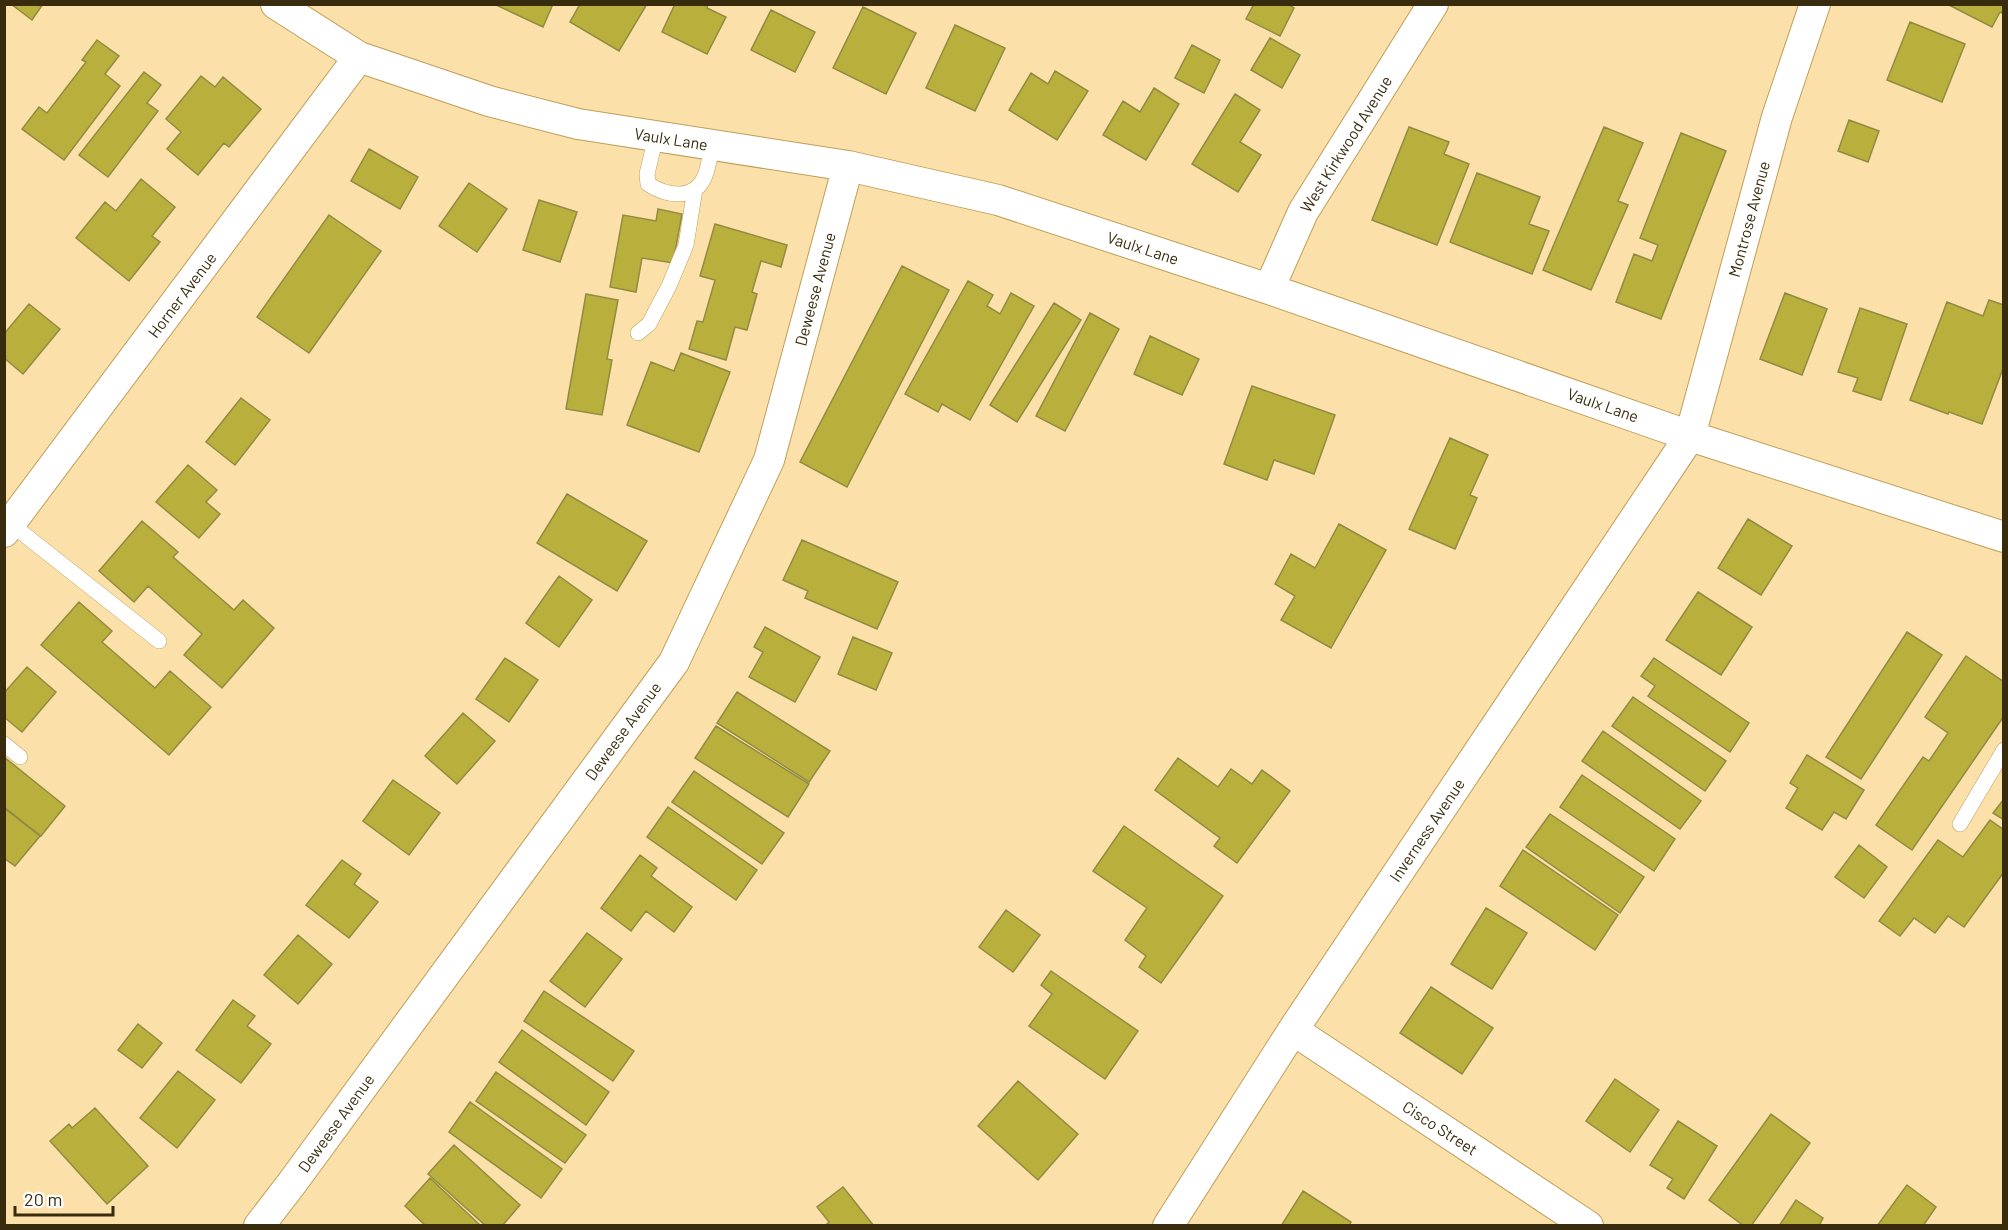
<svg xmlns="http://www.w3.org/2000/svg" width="2008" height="1230" font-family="Barlow,sans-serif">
  <rect width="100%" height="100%" fill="#fce0a9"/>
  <!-- building -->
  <path fill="#b9af3d" stroke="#918b41" stroke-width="1.5" d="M 11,4 L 43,4 L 32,20 Z
    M 494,4 L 553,4 L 543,27 Z
    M 580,4 L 647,4 L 619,51 L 570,22 Z
    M 675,4 L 708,4 L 707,8 L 726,17 L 707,54 L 662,32 Z
    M 1254,4 L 1288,4 L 1294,8 L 1280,36 L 1246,19 Z
    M 1947,4 L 2004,4 L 2004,14 L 2000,12 L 1992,27 Z
    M 863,7 L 916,33 L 886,94 L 833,68 Z
    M 771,10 L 815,32 L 795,72 L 751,50 Z
    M 1910,22 L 1965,44 L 1942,102 L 1887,80 Z
    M 955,25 L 1005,48 L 975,111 L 926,88 Z
    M 1270,38 L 1300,55 L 1282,88 L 1251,70 Z
    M 97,40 L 119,56 L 105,74 L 120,86 L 64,160 L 22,129 L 39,107 L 47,113 L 86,62 L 82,60 Z
    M 1192,45 L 1220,60 L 1204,93 L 1175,78 Z
    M 1055,71 L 1088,91 L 1057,140 L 1009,110 L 1031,73 L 1048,84 Z
    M 144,72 L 161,85 L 147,103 L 158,111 L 108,177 L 79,155 Z
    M 201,76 L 215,87 L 223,77 L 261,109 L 229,147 L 224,143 L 198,175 L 167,149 L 181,132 L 166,119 Z
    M 1154,88 L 1179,104 L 1146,160 L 1103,135 L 1123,101 L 1140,112 Z
    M 1235,94 L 1260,110 L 1240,142 L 1261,155 L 1238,192 L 1192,164 Z
    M 1849,120 L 1879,131 L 1868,162 L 1838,151 Z
    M 1409,127 L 1449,142 L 1444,154 L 1469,164 L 1437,245 L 1372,220 Z
    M 1604,127 L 1643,143 L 1618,201 L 1628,205 L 1591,290 L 1543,270 Z
    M 1681,133 L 1726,151 L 1661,319 L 1616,302 L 1634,254 L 1652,261 L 1658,245 L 1640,238 Z
    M 369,149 L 418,177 L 400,209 L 351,181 Z
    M 1477,173 L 1540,197 L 1529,224 L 1549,231 L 1532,274 L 1450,242 Z
    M 141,179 L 175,207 L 152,236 L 160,242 L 129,281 L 76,238 L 105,202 L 116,211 Z
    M 469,183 L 507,209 L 477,252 L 439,226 Z
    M 539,200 L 577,212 L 560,262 L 523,250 Z
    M 658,209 L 682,214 L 673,263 L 642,258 L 636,292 L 610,287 L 623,215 L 656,221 Z
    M 329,215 L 381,251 L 309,353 L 257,317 Z
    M 715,224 L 787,245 L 781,267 L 761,261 L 752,292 L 757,294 L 747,330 L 735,327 L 726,360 L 689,349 L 697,321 L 703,322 L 715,280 L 700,276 Z
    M 902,266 L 949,290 L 847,487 L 800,462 Z
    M 968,281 L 993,295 L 987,306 L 1000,314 L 1011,293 L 1034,306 L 970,420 L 942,404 L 938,412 L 905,394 Z
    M 1785,293 L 1827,309 L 1802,375 L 1760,359 Z
    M 586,294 L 618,300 L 607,359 L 612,360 L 602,415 L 566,409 Z
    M 1989,300 L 2004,305 L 2004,366 L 1982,424 L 1949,412 L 1948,414 L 1910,400 L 1947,302 L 1983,316 Z
    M 1054,303 L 1081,320 L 1017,422 L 990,405 Z
    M 29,304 L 60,329 L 23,374 L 4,358 L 4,334 Z
    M 1860,308 L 1907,324 L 1881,400 L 1853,391 L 1858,378 L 1838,372 Z
    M 1090,313 L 1119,329 L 1065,431 L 1036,416 Z
    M 1150,336 L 1199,359 L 1182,395 L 1134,374 Z
    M 681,353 L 730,372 L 699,452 L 627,425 L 651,362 L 674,371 Z
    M 1252,386 L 1335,415 L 1314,474 L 1274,460 L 1267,480 L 1224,464 Z
    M 241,398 L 270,420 L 235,465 L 206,442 Z
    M 1450,438 L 1488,455 L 1470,495 L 1477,498 L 1455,549 L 1409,529 Z
    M 188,465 L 217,490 L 206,502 L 220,514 L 199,538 L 156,502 Z
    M 567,494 L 647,541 L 617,591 L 537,543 Z
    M 1748,519 L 1792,546 L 1761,595 L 1718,568 Z
    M 142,521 L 178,552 L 173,557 L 234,610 L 243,600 L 274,628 L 222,688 L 184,655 L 202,634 L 148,586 L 134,602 L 99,571 Z
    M 1339,524 L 1386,550 L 1331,648 L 1281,620 L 1295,596 L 1275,584 L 1291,554 L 1315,568 Z
    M 802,540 L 898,582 L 877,629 L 805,598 L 808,591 L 783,580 Z
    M 559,576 L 592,600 L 559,647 L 526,623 Z
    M 1698,592 L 1752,627 L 1721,675 L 1666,640 Z
    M 79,602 L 112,631 L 102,642 L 155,688 L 170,671 L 211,707 L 169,755 L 41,645 Z
    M 765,627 L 820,657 L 795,702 L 749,677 L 763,652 L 754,647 Z
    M 1907,632 L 1942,655 L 1861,779 L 1826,757 Z
    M 853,637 L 892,653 L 876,690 L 838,674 Z
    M 1966,656 L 2004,682 L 2004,716 L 1912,850 L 1876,825 L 1923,757 L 1929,761 L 1948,733 L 1925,717 Z
    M 505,658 L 538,680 L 509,722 L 476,699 Z
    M 1654,658 L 1749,723 L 1730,752 L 1648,696 L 1655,686 L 1641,676 Z
    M 27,667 L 56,692 L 22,732 L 4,717 L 4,693 Z
    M 737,692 L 830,751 L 809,782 L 717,723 Z
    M 1633,697 L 1726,761 L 1705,791 L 1612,726 Z
    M 463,713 L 495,741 L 457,784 L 425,756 Z
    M 716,726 L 809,784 L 788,817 L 695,758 Z
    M 1603,731 L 1701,801 L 1680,829 L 1582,761 Z
    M 1807,755 L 1864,790 L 1846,819 L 1834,812 L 1822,830 L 1786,808 L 1798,788 L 1790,783 Z
    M 4,757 L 65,806 L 41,836 L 4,807 Z
    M 1178,758 L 1218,787 L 1231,769 L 1252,784 L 1262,770 L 1290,791 L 1237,863 L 1214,846 L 1220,838 L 1155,790 Z
    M 694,771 L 784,833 L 762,864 L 672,802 Z
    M 1582,775 L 1675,839 L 1654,871 L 1560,807 Z
    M 393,780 L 440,813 L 409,855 L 363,821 Z
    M 2004,799 L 2004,820 L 1993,813 Z
    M 668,807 L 757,870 L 736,900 L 647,837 Z
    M 4,808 L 40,836 L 15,866 L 4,858 Z
    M 1550,814 L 1644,877 L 1620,913 L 1526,847 Z
    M 1990,820 L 2004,830 L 2004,872 L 1964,927 L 1948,916 L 1935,933 L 1914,918 L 1900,936 L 1879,921 L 1938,840 L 1963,857 Z
    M 1124,826 L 1223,896 L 1161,983 L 1139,967 L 1146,956 L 1125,940 L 1147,908 L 1093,871 Z
    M 1859,845 L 1887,867 L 1864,898 L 1835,877 Z
    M 1523,850 L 1618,915 L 1595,950 L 1500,886 Z
    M 640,855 L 657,868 L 651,876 L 692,907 L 674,932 L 646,911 L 631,931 L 601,908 Z
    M 342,860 L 361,874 L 354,884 L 378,902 L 349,938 L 306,905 Z
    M 1486,908 L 1527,933 L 1492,989 L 1451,964 Z
    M 1006,910 L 1040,935 L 1013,972 L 979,947 Z
    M 587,933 L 622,959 L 585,1007 L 550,981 Z
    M 298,935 L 332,964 L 298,1004 L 264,975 Z
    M 1051,971 L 1138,1031 L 1105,1079 L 1029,1026 L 1052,994 L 1041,985 Z
    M 1431,987 L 1493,1028 L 1462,1074 L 1400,1033 Z
    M 544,991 L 634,1051 L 613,1081 L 524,1021 Z
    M 233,1000 L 255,1016 L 247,1026 L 271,1044 L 241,1083 L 196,1050 Z
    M 138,1024 L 162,1043 L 142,1068 L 118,1050 Z
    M 522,1030 L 609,1092 L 586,1125 L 499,1062 Z
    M 178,1071 L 215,1100 L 177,1148 L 140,1118 Z
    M 496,1072 L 586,1135 L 565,1163 L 476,1101 Z
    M 1615,1079 L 1659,1110 L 1630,1152 L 1586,1121 Z
    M 1018,1081 L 1078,1134 L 1038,1180 L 978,1126 Z
    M 470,1102 L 562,1169 L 541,1198 L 449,1132 Z
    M 95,1108 L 148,1166 L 107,1204 L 50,1141 L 69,1124 L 72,1128 Z
    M 1771,1114 L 1810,1143 L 1751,1226 L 1744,1226 L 1709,1200 Z
    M 1678,1121 L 1717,1146 L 1684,1199 L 1667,1188 L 1673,1179 L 1650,1165 Z
    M 454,1145 L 520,1205 L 502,1226 L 486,1226 L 428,1174 Z
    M 430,1178 L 481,1226 L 426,1226 L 405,1206 Z
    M 1907,1185 L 1936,1207 L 1923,1226 L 1877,1226 Z
    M 843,1187 L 874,1226 L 825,1226 L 829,1222 L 817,1207 Z
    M 1303,1191 L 1351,1222 L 1349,1226 L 1281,1226 Z
    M 1796,1200 L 1823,1218 L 1819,1226 L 1779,1226 Z"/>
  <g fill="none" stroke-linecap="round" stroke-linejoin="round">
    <defs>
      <path id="service" d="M 656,136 L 647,174 L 648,184 C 668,197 697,201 706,173 C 709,164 710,154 713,145
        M 638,333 L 649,324 L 669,286 L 686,245 L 695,189
        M 11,524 L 159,641
        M 4,744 L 20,757
        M 1960,824 L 2004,750"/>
      <path id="minor" d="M 276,4 L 359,57 L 489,101 L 578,124 L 848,166 L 998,200 L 1269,289 L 1690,436 L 2004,537
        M 1269,289 L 1303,212 L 1433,4
        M 4,532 L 359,57
        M 1293,1030 L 1588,1226
        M 259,1226 L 292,1183 L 674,662 L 769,460 L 848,166
        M 1168,1226 L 1293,1030 L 1690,436 L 1777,117 L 1815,4"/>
    </defs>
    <!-- service casing -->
    <use href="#service" stroke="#bf9e59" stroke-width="16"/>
    <!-- minor casing -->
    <use href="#minor" stroke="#bf9e59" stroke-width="32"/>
    <!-- service -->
    <use href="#service" stroke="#fff" stroke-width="15"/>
    <!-- minor -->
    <use href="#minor" stroke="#fff" stroke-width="30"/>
  </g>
  <g text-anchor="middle" stroke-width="5" stroke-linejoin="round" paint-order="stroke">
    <!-- street labels -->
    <g font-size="16" fill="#392c0e" stroke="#fff">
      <text transform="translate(671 139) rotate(9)" y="6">Vaulx Lane</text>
      <text transform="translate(1346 144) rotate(-58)" y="6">West Kirkwood Avenue</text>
      <text transform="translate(1749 219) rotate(-75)" y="6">Montrose Avenue</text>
      <text transform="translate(1143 248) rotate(18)" y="6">Vaulx Lane</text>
      <text transform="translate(815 289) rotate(-75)" y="6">Deweese Avenue</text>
      <text transform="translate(182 295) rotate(-53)" y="6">Horner Avenue</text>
      <text transform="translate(1603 405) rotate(19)" y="6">Vaulx Lane</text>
      <text transform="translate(623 731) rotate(-54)" y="6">Deweese Avenue</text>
      <text transform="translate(1427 830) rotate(-56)" y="6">Inverness Avenue</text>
      <text transform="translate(336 1123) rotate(-54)" y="6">Deweese Avenue</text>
      <text transform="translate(1440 1128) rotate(33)" y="6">Cisco Street</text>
    </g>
  </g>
  <!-- border -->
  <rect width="2008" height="1230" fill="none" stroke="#392c0e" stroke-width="12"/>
  <!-- scale -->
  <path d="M15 1206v9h98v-9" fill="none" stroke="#392c0e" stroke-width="3"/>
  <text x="24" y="1206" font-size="18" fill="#392c0e" stroke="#ffffff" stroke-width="4.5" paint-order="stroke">20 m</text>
</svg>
